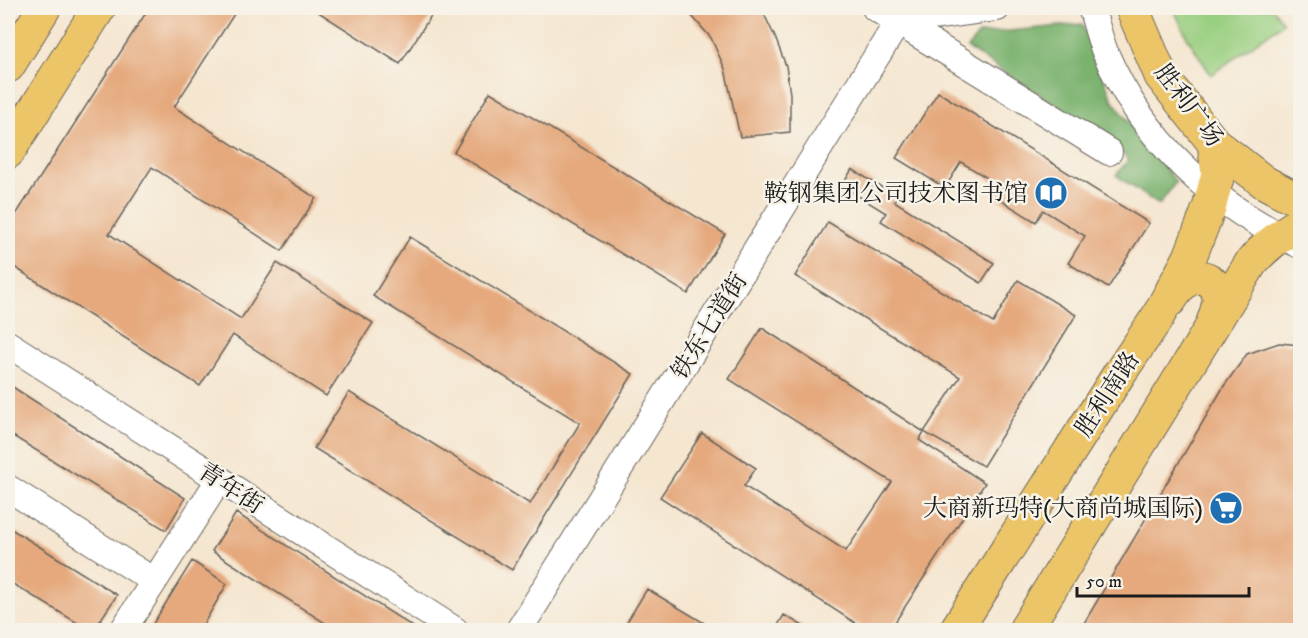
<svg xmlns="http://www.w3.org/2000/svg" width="1308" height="638" font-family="'IM FELL DW Pica','Noto Serif SC',serif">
  <rect width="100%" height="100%" fill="#f7f3e8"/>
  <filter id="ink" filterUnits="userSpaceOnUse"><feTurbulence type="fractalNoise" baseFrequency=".0167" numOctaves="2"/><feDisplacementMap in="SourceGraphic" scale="12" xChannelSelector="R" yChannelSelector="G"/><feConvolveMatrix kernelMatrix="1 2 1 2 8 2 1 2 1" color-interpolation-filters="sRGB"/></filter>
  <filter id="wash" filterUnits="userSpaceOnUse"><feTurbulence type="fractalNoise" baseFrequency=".008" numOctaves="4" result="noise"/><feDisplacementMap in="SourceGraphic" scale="24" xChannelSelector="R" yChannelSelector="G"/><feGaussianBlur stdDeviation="1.35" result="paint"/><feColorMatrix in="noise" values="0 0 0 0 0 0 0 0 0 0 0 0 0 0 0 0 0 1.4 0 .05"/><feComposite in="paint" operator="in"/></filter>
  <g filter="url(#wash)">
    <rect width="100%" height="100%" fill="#f5e6d0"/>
    <!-- green -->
    <path fill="#99cf80" stroke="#5a764e" stroke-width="1.5" d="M 1173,8 L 1273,8 L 1283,23 L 1211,75 L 1188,39 Z"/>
    <!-- forest -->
    <path fill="#7ab26e" stroke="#4b6745" stroke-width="1.5" d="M 1082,24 L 1113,101 L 1176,182 L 1159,205 L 1116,175 L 1128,160 L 1113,141 L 967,48 L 979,34 Z"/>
    <g id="blocks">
      <!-- building -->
      <path fill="#e5a97d" d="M 149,8 L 238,8 L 174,107 L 316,198 L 282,251 L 152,167 L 109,234 L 241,319 L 277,263 L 373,323 L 326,396 L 233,335 L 200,386 L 8,263 L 8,227 Z
        M 312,8 L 436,8 L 400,64 Z
        M 685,8 L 761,8 L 775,37 L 786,66 L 790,94 L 790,132 L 740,137 L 725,69 L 711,38 Z
        M 490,92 L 725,234 L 688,294 L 454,152 Z
        M 938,92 L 1149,223 L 1108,288 L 1068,263 L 1085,236 L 1043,210 L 1036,222 L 997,198 L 1004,188 L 961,162 L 945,188 L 896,158 Z
        M 852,169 L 897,197 L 894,201 L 994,263 L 981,283 L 881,221 L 886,213 L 842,186 Z
        M 828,222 L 993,323 L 1018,280 L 1076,315 L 983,466 L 924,432 L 960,377 L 795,276 Z
        M 410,237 L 633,374 L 512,570 L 314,448 L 349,392 L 530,504 L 580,423 L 373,296 Z
        M 762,328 L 924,432 L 919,440 L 985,483 L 890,630 L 866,630 L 660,497 L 702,433 L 756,468 L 744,486 L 846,551 L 892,482 L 729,379 Z
        M 1279,343 L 1300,345 L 1300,630 L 1080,630 L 1224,386 L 1247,354 Z
        M 8,384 L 185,498 L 166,530 L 8,433 Z
        M 236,513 L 418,630 L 336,630 L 212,551 Z
        M 8,527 L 117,595 L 94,630 L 89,630 L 8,581 Z
        M 192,561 L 227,584 L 200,630 L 149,630 Z
        M 647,589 L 716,630 L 622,630 Z
        M 784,615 L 810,630 L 775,630 Z"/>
    </g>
  </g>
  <g filter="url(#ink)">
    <use href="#blocks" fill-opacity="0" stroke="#68635b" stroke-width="1.5"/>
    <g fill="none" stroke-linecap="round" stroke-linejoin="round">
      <defs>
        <path id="minor" d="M 875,8 L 1109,152
          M 1091,8 C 1096,22 1099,37 1105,52 C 1142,139 1214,207 1300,245
          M 898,22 L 997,8
          M 8,344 L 455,630
          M 8,488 L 154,581
          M 123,630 L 219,480
          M 519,630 L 898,22"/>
        <path id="major" d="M 1132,8 L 1161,76 L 1214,143 L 1264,182 L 1300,201
          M 8,66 L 44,8
          M 8,152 L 99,8
          M 1170,300 C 1175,293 1179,286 1186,281 C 1203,271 1219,282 1219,301 C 1218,309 1215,317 1212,325
          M 956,630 L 1119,374 L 1157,318 L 1190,257 L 1209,208 L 1218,174 L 1214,143
          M 1025,630 L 1251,263 C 1265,246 1281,235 1300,223"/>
      </defs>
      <!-- minor casing -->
      <use href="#minor" stroke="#68635b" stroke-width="28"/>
      <!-- major casing -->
      <use href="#major" stroke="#68635b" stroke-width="35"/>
      <!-- minor -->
      <use href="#minor" stroke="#fff" stroke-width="26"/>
      <!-- major -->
      <use href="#major" stroke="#edc569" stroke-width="33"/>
    </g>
  </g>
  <!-- icons -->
  <defs>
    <symbol id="library-disc" viewBox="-11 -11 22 22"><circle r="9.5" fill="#1f6fb2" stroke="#f7f3e8"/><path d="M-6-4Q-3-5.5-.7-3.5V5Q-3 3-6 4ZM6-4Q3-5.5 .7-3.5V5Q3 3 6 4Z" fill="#fff"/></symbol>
    <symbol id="supermarket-disc" viewBox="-11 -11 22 22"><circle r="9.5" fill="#1f6fb2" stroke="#f7f3e8"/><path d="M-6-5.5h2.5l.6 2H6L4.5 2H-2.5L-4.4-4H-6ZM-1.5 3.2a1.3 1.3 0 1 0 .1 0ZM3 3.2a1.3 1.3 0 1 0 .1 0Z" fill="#fff"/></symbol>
  </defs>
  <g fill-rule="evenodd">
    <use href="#library-disc" x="1032" y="174" width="38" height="38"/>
    <use href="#supermarket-disc" x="1207" y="489" width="38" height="38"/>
  </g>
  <g text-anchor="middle" stroke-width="5" stroke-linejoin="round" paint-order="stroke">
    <!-- street labels -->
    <g font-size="24" fill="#1c1c1c" stroke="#f7f3e8">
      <text transform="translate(1189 105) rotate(53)" y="8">胜利广场</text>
      <text transform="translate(709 326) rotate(-58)" y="8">铁东七道街</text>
      <text transform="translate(1107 394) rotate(-57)" y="8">胜利南路</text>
      <text transform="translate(231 488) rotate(33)" y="8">青年街</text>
    </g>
    <!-- poi labels -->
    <g font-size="24" fill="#1c1c1c" stroke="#f7f3e8" text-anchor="end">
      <text x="1028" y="201">鞍钢集团公司技术图书馆</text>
      <text x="1203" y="516">大商新玛特(大商尚城国际)</text>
    </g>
  </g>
  <!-- margin -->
  <rect width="1308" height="638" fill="none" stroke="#f7f3e8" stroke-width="30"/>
  <!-- scale -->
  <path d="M1077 587v9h172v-9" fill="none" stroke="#1c1c1c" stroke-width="3"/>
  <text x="1086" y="587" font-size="18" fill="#1c1c1c" stroke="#f7f3e8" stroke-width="4.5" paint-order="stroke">50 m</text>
</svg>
